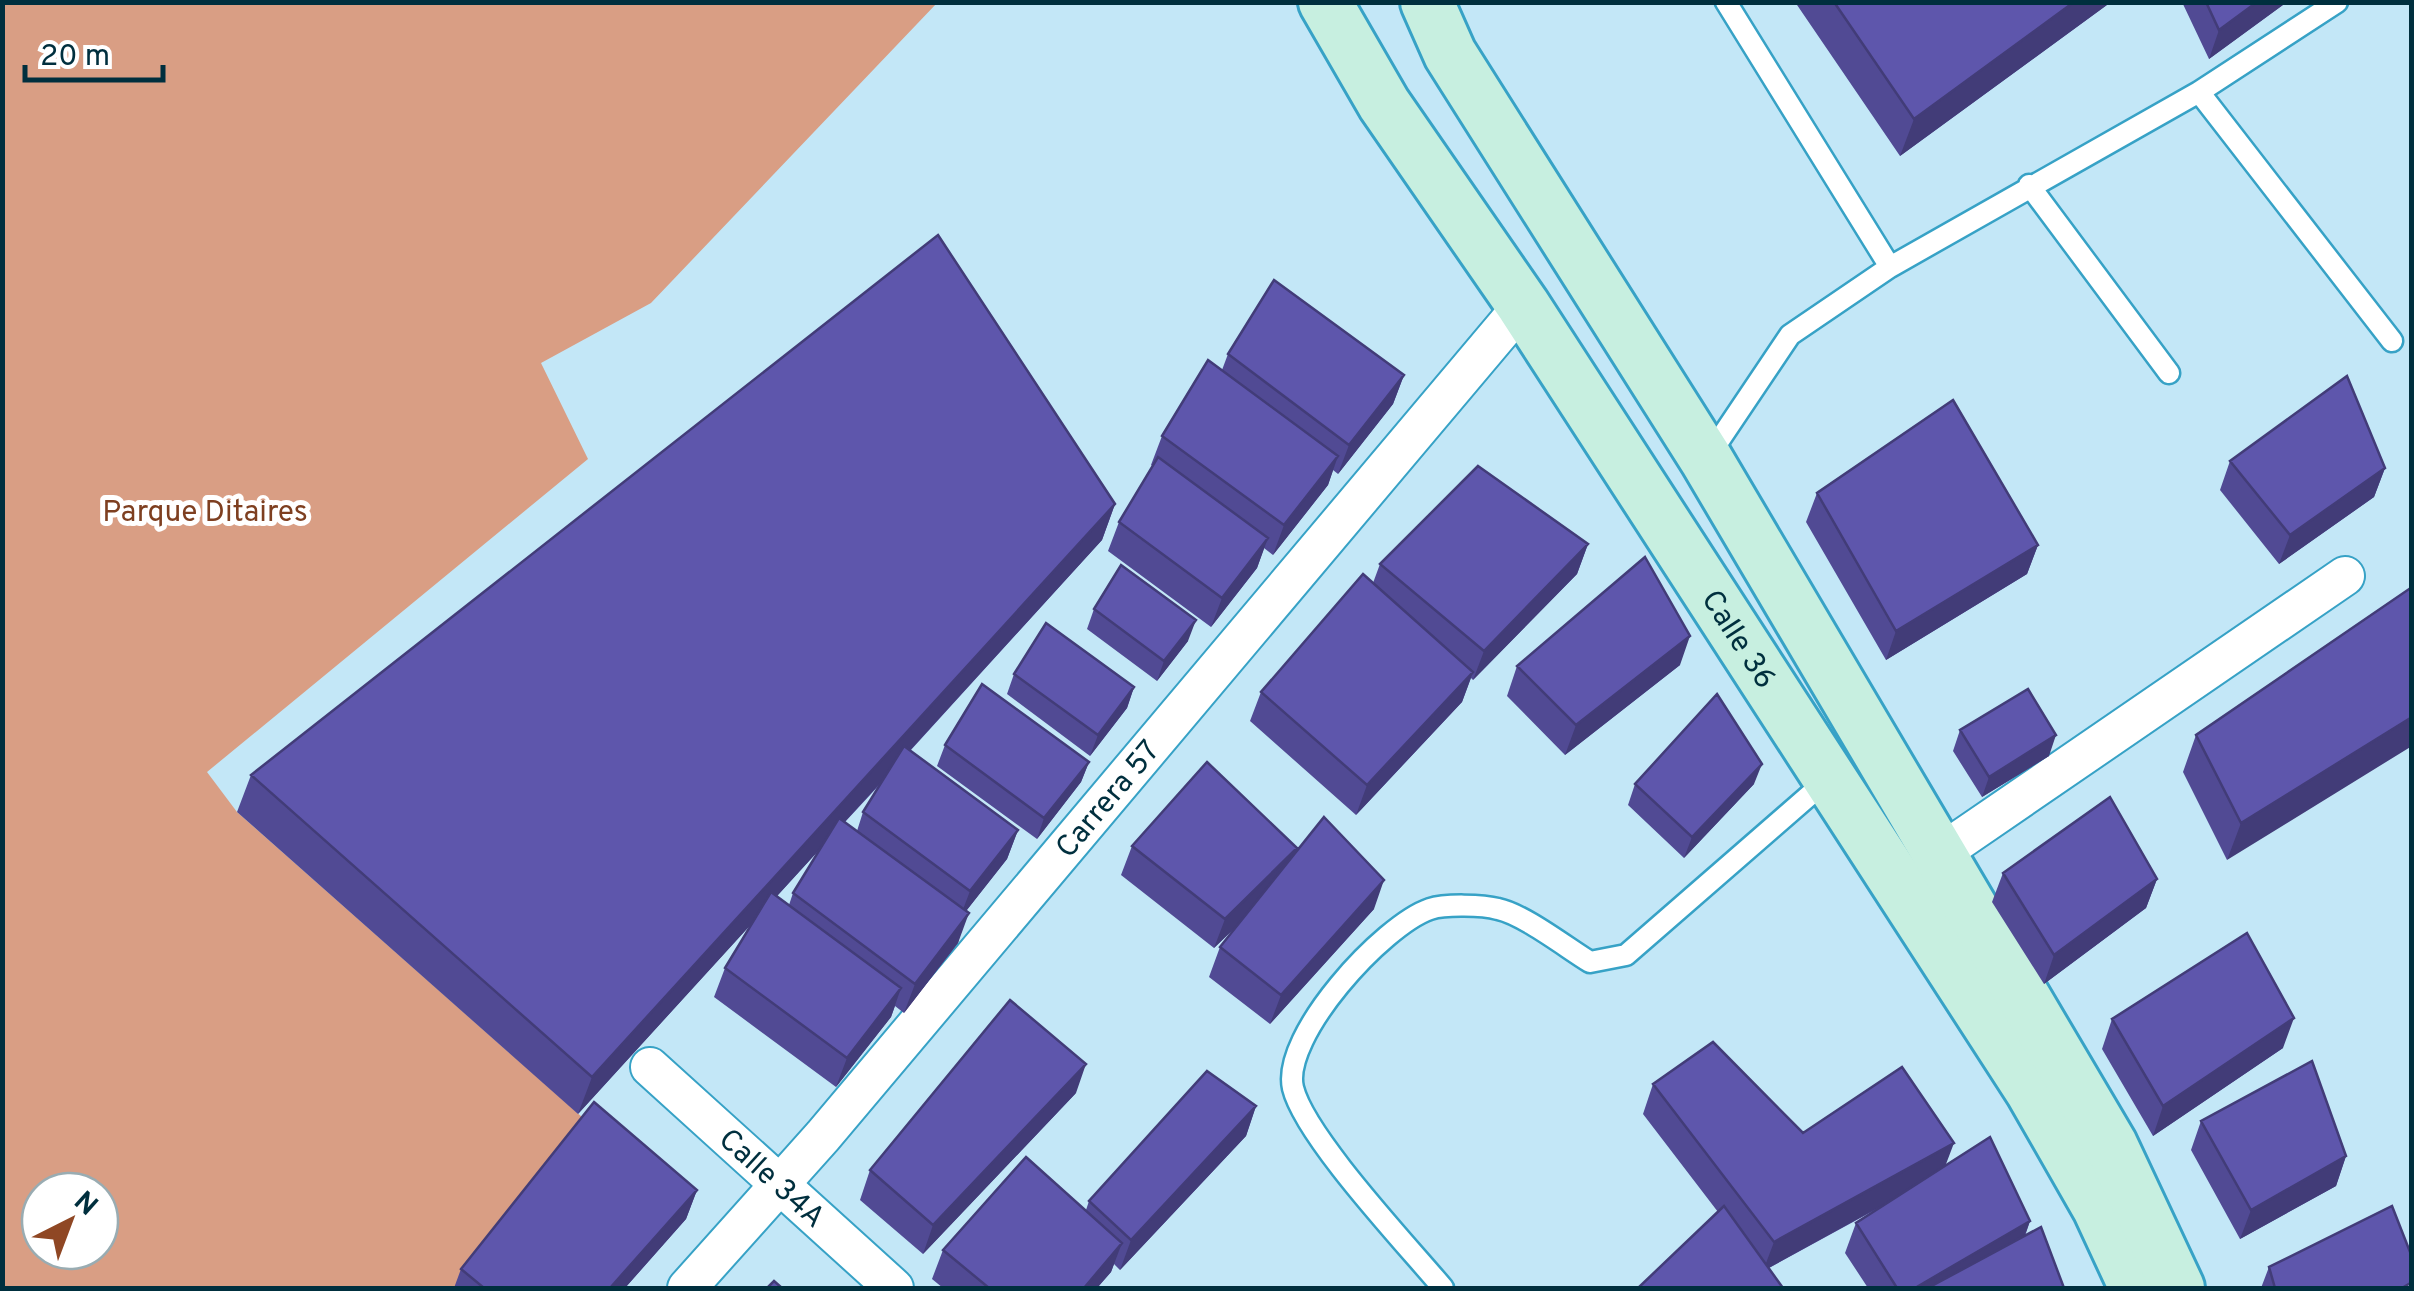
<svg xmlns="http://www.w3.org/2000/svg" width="2414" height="1291" font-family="Overpass,sans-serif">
  <rect width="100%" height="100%" fill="#c3e7f7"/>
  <!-- green -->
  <path fill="#d99e84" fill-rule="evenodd" d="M 3,3 L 937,3 L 651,303 L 541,363 L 588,459 L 207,772 L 237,812 L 591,1125 L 456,1288 L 3,1288 ZM 40,1191 L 100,1191 L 100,1251 L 40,1251 Z"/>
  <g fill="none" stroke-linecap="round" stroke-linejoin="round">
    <defs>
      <path id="lane" d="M 1726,2 L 1890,267
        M 2199,92 L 2337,2
        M 2029,185 L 2169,373
        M 1708,457 L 1790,335 L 1890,267 L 2199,92 L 2392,341
        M 1443,1288 C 1407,1245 1305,1137 1293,1088 C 1281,1036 1383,925 1430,909 C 1445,904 1483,905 1498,909 C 1523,914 1567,948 1590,962 L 1626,955 L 1827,780"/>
      <g id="street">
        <path d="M 1938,855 L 2345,576"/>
        <path id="s1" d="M 650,1067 L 894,1288"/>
        <path id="s2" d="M 687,1288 L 823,1136 L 1523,305"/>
      </g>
      <g id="secondary">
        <path id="s3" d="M 1325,2 L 1384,104 L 1523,305 L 2032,1091 L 2099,1208 L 2136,1288"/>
        <path d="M 1427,2 L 1450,54 L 1706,459 L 2111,1145 L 2178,1288"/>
      </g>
    </defs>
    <!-- lane casing -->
    <use href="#lane" stroke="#37a2c6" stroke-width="25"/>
    <!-- street casing -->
    <use href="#street" stroke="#37a2c6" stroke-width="42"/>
    <!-- secondary casing -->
    <use href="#secondary" stroke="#37a2c6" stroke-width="58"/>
    <!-- lane -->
    <use href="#lane" stroke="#fff" stroke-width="20"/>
    <!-- street -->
    <use href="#street" stroke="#fff" stroke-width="38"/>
    <!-- secondary -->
    <use href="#secondary" stroke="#c7efe0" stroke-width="52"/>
  </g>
  <!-- wall -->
  <path fill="#514a94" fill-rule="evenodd" d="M 1795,2 L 2111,2 L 1900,156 Z
    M 2182,2 L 2287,2 L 2209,59 Z
    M 1228,354 L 1404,375 L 1393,404 L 1338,474 L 1333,470 L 1328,485 L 1273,555 L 1264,548 L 1257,568 L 1211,627 L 1108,551 L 1119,522 L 1153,466 L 1151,465 L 1162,436 L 1222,370 Z
    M 2230,461 L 2385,468 L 2374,497 L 2279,564 L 2220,490 Z
    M 1817,493 L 2038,545 L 2027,574 L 1886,660 L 1806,522 Z
    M 1115,504 L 1102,540 L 910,751 L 1018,830 L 1007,859 L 966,911 L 958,943 L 904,1013 L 895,1006 L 891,1017 L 836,1087 L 714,997 L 725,968 L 752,923 L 578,1114 L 237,812 L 251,775 ZM 883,781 L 863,812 L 857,831 L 845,822 ZM 820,849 L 793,893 L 789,905 L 777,896 Z
    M 1588,544 L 1577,574 L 1473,680 L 1471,678 L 1462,702 L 1356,815 L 1250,721 L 1261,692 L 1373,583 L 1380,564 Z
    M 2412,587 L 2227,860 L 2183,772 L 2196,735 Z
    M 1094,609 L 1188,641 L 1157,681 L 1087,629 Z
    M 1680,665 L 1565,755 L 1507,696 L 1517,666 Z
    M 1014,674 L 1134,687 L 1127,708 L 1090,756 L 1007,694 Z
    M 1960,730 L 2049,756 L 1982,797 L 1953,751 Z
    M 945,745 L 1089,762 L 1081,782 L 1037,839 L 937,766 Z
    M 1635,784 L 1754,784 L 1684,858 L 1628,805 Z
    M 1132,846 L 1296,853 L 1374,909 L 1270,1024 L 1209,977 L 1220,947 L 1237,926 L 1214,948 L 1121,875 Z
    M 2003,873 L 2157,879 L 2146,908 L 2044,984 L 1992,902 Z
    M 2112,1019 L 2283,1048 L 2153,1136 L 2102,1049 Z
    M 1653,1084 L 1803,1133 L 1945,1166 L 2030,1221 L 2025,1236 L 2064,1288 L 1868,1288 L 1845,1253 L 1856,1223 L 1886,1204 L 1769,1268 L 1718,1212 L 1643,1114 Z
    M 1076,1093 L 923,1254 L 860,1200 L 870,1170 Z
    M 1256,1106 L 1246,1136 L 1120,1270 L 1114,1264 L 1111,1272 L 1097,1288 L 943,1288 L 932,1279 L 943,1250 L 1086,1210 L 1089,1201 Z
    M 2201,1121 L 2346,1156 L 2336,1186 L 2240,1239 L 2191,1150 Z
    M 697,1190 L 686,1219 L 625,1288 L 454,1288 L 461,1269 Z
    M 2269,1267 L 2412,1288 L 2261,1288 Z"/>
  <!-- shaded-wall -->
  <path fill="#423c78" d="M 2074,2 L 2111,2 L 1900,156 L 1914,119 Z
    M 2257,2 L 2287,2 L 2209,59 L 2219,30 Z
    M 1404,375 L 1393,404 L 1338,474 L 1349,445 Z
    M 1338,456 L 1328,485 L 1273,555 L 1284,525 Z
    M 2385,468 L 2374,497 L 2279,564 L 2290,535 Z
    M 1115,504 L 1102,540 L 578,1114 L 592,1077 Z
    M 1268,538 L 1257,568 L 1211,627 L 1222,598 Z
    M 1588,544 L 1577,574 L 1473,680 L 1484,651 Z
    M 2038,545 L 2027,574 L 1886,660 L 1896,631 Z
    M 1196,620 L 1188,641 L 1157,681 L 1164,661 Z
    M 1690,636 L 1680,665 L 1565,755 L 1576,725 Z
    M 1473,672 L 1462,702 L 1356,815 L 1367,785 Z
    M 1134,687 L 1127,708 L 1090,756 L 1098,735 Z
    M 2412,717 L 2412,746 L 2227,860 L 2241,823 Z
    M 2056,735 L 2049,756 L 1982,797 L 1989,777 Z
    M 1089,762 L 1081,782 L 1037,839 L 1044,818 Z
    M 1762,764 L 1754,784 L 1684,858 L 1692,837 Z
    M 1018,830 L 1007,859 L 959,920 L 970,891 Z
    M 1297,848 L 1287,877 L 1214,948 L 1225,919 Z
    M 2157,879 L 2146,908 L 2044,984 L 2054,955 Z
    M 1384,880 L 1374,909 L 1270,1024 L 1281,995 Z
    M 969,913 L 958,943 L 904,1013 L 915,984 Z
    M 901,988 L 891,1017 L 836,1087 L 847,1058 Z
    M 2294,1018 L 2283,1048 L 2153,1136 L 2163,1106 Z
    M 1086,1064 L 1076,1093 L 923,1254 L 933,1225 Z
    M 1256,1106 L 1246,1136 L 1120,1270 L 1131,1240 Z
    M 1954,1143 L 1943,1172 L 1763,1271 L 1774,1242 Z
    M 2346,1156 L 2336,1186 L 2240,1239 L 2251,1210 Z
    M 697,1190 L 686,1219 L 625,1288 L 610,1288 Z
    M 2030,1221 L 2019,1251 L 1955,1288 L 1915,1288 Z
    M 1122,1243 L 1111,1272 L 1097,1288 L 1084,1288 Z"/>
  <!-- building -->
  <path fill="#5e56ac" stroke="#423c78" stroke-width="2.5" d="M 1834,2 L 2074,2 L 1914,119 Z
    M 2206,2 L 2257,2 L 2219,30 Z
    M 938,235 L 1115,504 L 592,1077 L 251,775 Z
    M 1274,280 L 1404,375 L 1349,445 L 1228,354 Z
    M 1208,360 L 1338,456 L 1284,525 L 1162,436 Z
    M 2347,376 L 2385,468 L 2290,535 L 2230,461 Z
    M 1953,400 L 2038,545 L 1896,631 L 1817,493 Z
    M 1158,457 L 1268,538 L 1222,598 L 1119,522 Z
    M 1478,466 L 1588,544 L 1484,651 L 1380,564 Z
    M 1645,557 L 1690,636 L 1576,725 L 1517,666 Z
    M 1121,565 L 1196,620 L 1164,661 L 1094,609 Z
    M 1363,574 L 1473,672 L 1367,785 L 1261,692 Z
    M 2412,587 L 2412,717 L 2241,823 L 2196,735 Z
    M 1046,623 L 1134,687 L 1098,735 L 1014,674 Z
    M 982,684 L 1089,762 L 1044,818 L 945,745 Z
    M 2028,689 L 2056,735 L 1989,777 L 1960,730 Z
    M 1717,694 L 1762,764 L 1692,837 L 1635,784 Z
    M 904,746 L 1018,830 L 970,891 L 863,812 Z
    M 1207,762 L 1297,848 L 1225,919 L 1132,846 Z
    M 2110,797 L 2157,879 L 2054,955 L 2003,873 Z
    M 1324,817 L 1384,880 L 1281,995 L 1220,947 Z
    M 839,818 L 969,913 L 915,984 L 793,893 Z
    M 771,892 L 901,988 L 847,1058 L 725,968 Z
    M 2247,933 L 2294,1018 L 2163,1106 L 2112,1019 Z
    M 1010,1000 L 1086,1064 L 933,1225 L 870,1170 Z
    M 1713,1042 L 1803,1133 L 1902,1067 L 1954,1143 L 1774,1242 L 1653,1084 Z
    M 2312,1061 L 2346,1156 L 2251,1210 L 2201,1121 Z
    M 1207,1071 L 1256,1106 L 1131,1240 L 1089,1201 Z
    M 594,1102 L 697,1190 L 610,1288 L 484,1288 L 461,1269 Z
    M 1990,1137 L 2030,1221 L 1915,1288 L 1897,1288 L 1856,1223 Z
    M 1026,1157 L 1122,1243 L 1084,1288 L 989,1288 L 943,1250 Z
    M 1724,1206 L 1783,1288 L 1638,1288 Z
    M 2392,1206 L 2412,1257 L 2412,1282 L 2402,1288 L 2275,1288 L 2269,1267 Z
    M 2041,1227 L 2064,1288 L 1928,1288 Z
    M 774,1281 L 782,1288 L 767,1288 Z"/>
  <g text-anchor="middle" stroke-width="10" stroke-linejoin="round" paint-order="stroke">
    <!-- park labels -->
    <g font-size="30" fill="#7e3f20" stroke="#fff">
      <text x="205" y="521">Parque Ditaires</text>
    </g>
    <!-- street labels -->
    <g font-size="30" fill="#002f3e" stroke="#fff">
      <text dy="10" stroke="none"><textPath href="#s3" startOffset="760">Calle 36</textPath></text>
      <text dy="10" stroke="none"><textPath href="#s2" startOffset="645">Carrera 57</textPath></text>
      <text dy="10" stroke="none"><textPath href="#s1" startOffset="165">Calle 34A</textPath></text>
    </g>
  </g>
  <!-- border -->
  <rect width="2414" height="1291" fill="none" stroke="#002f3e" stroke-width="10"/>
  <!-- north arrow -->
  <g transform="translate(70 1221) rotate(42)"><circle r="48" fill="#ffffff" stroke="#99acb2" stroke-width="2.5"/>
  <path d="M0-8L18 38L0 25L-18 38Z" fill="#8f4724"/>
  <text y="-15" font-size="28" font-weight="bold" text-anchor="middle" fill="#002f3e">N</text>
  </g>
  <!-- scale -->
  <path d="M25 65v15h138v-15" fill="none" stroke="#002f3e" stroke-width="5"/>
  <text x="40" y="65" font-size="30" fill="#002f3e" stroke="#ffffff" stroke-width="8" paint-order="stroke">20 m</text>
</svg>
